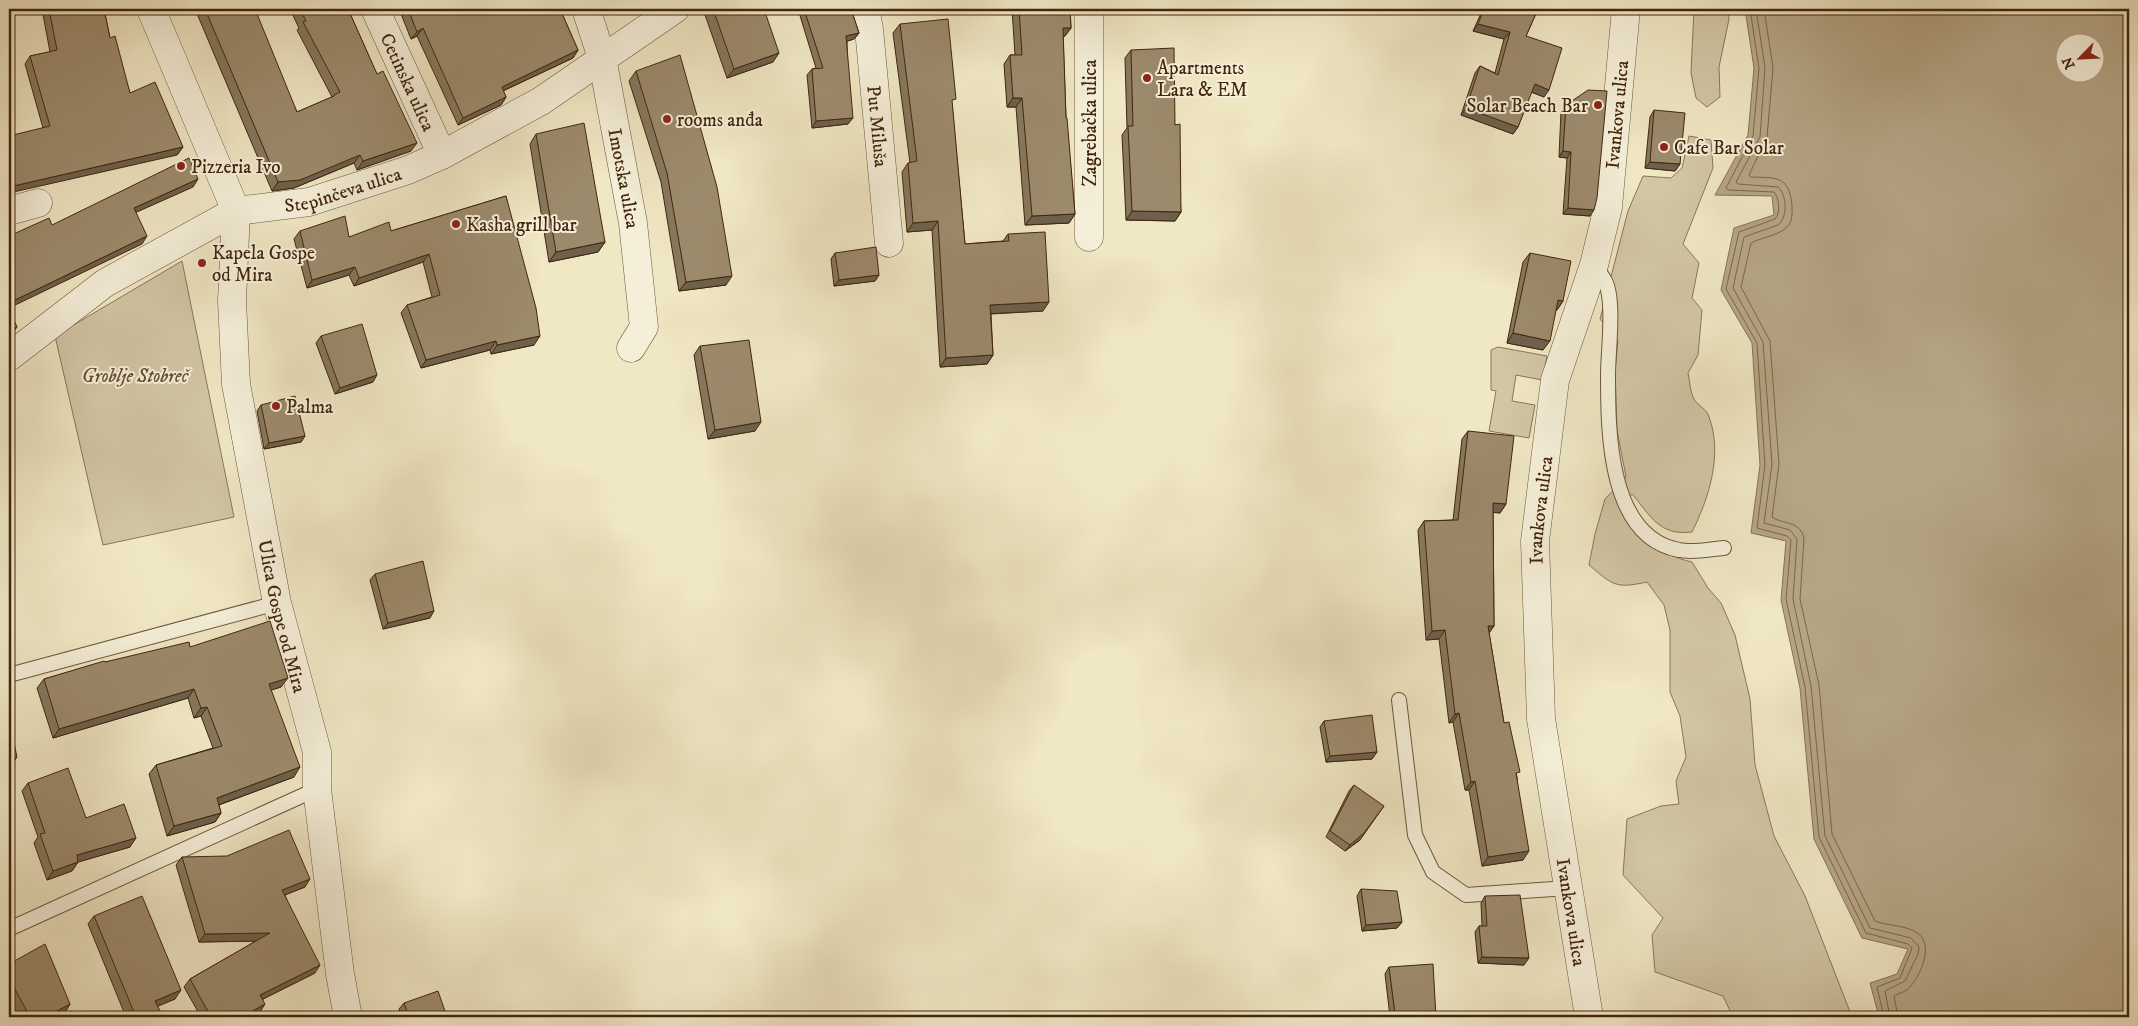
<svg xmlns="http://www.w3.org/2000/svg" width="2138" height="1026" font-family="'IM FELL DW Pica',serif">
  <rect width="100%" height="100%" fill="#f0e7c4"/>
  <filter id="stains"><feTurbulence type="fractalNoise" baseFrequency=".004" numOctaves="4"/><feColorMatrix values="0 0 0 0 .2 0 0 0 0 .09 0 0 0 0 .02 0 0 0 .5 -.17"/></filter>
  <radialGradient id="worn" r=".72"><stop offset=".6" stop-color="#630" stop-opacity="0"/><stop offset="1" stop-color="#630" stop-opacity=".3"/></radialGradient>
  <!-- green -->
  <path fill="#d2c6a5" stroke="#8a7658" d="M 1694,9 L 1728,9 L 1729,19 L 1719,67 L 1720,97 L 1707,107 L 1696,98 L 1691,73 Z
    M 1689,136 L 1711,140 L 1713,168 L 1683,244 L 1699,263 L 1692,298 L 1702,310 L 1698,355 L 1688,373 C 1690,381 1690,392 1694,399 C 1698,406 1707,409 1709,417 C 1723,454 1709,498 1692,532 C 1659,536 1651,516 1632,494 L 1623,506 C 1645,535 1655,554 1692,562 L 1708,588 L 1721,603 L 1735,635 L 1750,699 L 1755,765 L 1774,836 L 1805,896 L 1852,1017 L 1733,1017 L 1723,996 L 1655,972 L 1652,935 L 1663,918 L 1623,875 L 1627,819 L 1661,806 L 1679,804 L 1676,781 L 1686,757 L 1680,716 L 1670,692 L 1670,630 L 1664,605 L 1647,582 C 1615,589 1613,585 1589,565 L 1595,534 L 1605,499 L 1626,477 L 1617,430 L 1615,370 L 1618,340 L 1600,319 L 1628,211 L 1643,176 L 1671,178 L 1682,168 Z
    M 182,261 L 234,517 L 103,545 L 55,336 Z
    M 1498,347 L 1547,356 L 1542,380 L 1516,375 L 1512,401 L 1535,405 L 1529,438 L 1489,431 L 1496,391 L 1491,390 L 1491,350 Z"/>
  <!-- water -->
  <path fill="#b5a585" stroke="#877255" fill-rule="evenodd" d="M 1745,9 L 2129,9 L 2129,1017 L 1879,1017 L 1870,983 L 1897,974 L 1908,949 L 1862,938 L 1814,839 L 1800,688 L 1781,600 L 1786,541 L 1751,533 L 1760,465 L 1752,343 L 1721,290 L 1734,228 L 1774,215 L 1772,196 L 1715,195 L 1748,135 L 1754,68 ZM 2066,42 L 2096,42 L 2096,72 L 2066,72 Z"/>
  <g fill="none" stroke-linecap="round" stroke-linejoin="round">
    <!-- shore -->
    <path stroke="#7c6648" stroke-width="1" d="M 1750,9 L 1759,68 L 1753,136 L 1726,188 L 1728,190 L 1774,192 C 1779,198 1781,213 1775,219 L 1739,232 L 1726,289 L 1757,343 L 1765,465 L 1757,528 L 1787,536 L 1791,540 L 1786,599 L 1805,687 L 1819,837 L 1866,933 L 1908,944 L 1912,948 L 1900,978 L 1877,987 L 1884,1017
      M 1756,9 L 1765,68 L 1760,137 L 1736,182 L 1738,184 L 1778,187 C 1787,195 1788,217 1778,225 L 1744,237 L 1733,288 L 1763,342 L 1772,464 L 1764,523 L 1790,530 L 1797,539 L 1793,599 L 1811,686 L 1825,836 L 1870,928 L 1911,938 L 1919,947 L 1918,954 L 1905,981 L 1885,991 L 1890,1017
      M 1764,9 L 1773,68 L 1767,137 L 1749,175 L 1751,177 C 1776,178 1789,175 1792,205 C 1792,213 1793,221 1787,227 C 1778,236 1762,237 1751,243 L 1741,287 L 1770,341 L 1779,464 L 1772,517 C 1784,525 1799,520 1804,538 L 1800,599 L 1819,685 L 1832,834 L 1875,921 C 1888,926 1904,925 1916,932 C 1935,943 1921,975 1910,987 C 1906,992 1899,993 1894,996 L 1898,1017"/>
    <defs>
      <path id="lane" d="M 1594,265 C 1598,270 1602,275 1605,281 C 1615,300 1608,352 1608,375 C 1608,431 1608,537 1679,550 C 1693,553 1710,549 1724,548
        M 9,675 L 277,603
        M 1399,700 L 1415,835 L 1433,872 L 1466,895 L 1568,888
        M 9,929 L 317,789"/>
      <g id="street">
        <path id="s1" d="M 151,9 L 236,211 L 232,301 L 236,384 L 277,603 L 317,752 L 317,789 L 340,974 L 348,1017"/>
        <path id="s2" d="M 375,9 L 442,155"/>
        <path id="s3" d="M 586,9 L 602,58 L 633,223 L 644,327 L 631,348"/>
        <path id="s4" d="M 865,9 L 869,29 L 889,243"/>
        <path d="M 1089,9 L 1089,237"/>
        <path d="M 9,211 L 38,203"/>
        <path id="s5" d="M 9,357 L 105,283 L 236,211 L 309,202 L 408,170 L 442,155 L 541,101 L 675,9"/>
        <path id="s6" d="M 1589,1017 L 1541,719 L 1535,541 L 1555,380 L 1594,265 L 1608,207 L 1626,9"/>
      </g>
    </defs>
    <!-- lane casing -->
    <use href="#lane" stroke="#6e563a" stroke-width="16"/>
    <!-- street casing -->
    <use href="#street" stroke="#6e563a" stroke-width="29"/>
    <!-- lane -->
    <use href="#lane" stroke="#f5efd9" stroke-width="14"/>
    <!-- street -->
    <use href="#street" stroke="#f5efd9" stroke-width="28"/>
  </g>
  <!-- wall -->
  <path fill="#86775d" stroke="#42260c" d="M 42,9 L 104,9 L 110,38 L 130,93 L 183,147 L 177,155 L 43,128 L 25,64 L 30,56 L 50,52 Z
    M 195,9 L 249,9 L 297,112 L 332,97 L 297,30 L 299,28 L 290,9 L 348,9 L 411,151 L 357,170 L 354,163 L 294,188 L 272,191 Z
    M 399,9 L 560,9 L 578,50 L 573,58 L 503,91 L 506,97 L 501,105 L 458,125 L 417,36 L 411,39 Z
    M 611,9 L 623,9 L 613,14 Z
    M 703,9 L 764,9 L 773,62 L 727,78 Z
    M 798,9 L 851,9 L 859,33 L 854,39 L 847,41 L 848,124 L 812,128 L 807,75 L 812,69 L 816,68 Z
    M 1012,9 L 1070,9 L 1071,28 L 1065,36 L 1063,37 L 1066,118 L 1075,214 L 1069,223 L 1025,225 L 1016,107 L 1007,107 L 1004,64 L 1010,55 L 1015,55 Z
    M 1478,9 L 1538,9 L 1526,36 L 1544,97 L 1531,92 L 1518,127 L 1513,134 L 1461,115 L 1475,73 L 1480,66 L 1495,73 L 1504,39 L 1473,31 L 1482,11 Z
    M 900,24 L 952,105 L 965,244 L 1003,241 L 1008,234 L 1043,311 L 991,314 L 993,355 L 987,364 L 940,367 L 932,230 L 907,232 L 902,172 L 908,163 L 910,163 L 893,33 Z
    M 1131,50 L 1175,125 L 1181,212 L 1175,221 L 1126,220 L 1122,135 L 1127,128 L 1125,58 Z
    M 636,71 L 726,285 L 679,291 L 661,182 L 629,81 Z
    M 1566,105 L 1590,216 L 1563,214 L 1567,158 L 1559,157 L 1561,111 Z
    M 1654,110 L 1680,164 L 1675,171 L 1645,168 L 1650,117 Z
    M 536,134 L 605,242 L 598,252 L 549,262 L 530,144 Z
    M 506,196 L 534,345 L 491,354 L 490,350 L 421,368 L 401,313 L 407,305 L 432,297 L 423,262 L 354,286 L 349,275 L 307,288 L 294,239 L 300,231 L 349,237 L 391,231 Z
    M 835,253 L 879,275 L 875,281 L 834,286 L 831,259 Z
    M 1530,253 L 1563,301 L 1557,310 L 1556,310 L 1543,350 L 1507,343 L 1523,262 Z
    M 321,336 L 373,382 L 335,394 L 316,343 Z
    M 700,346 L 755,431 L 708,439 L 694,355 Z
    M 261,405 L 305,436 L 301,442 L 264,449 L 257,411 Z
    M 1468,431 L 1506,504 L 1500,513 L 1493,512 L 1494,626 L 1489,633 L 1504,723 L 1517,777 L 1523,860 L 1482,866 L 1469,790 L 1465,790 L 1453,722 L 1449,723 L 1439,639 L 1426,640 L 1418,530 L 1424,521 L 1453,520 L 1462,439 Z
    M 375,574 L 430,618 L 383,629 L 370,580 Z
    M 190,647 L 281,687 L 271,690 L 294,777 L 219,805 L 221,813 L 215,822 L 167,836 L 149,774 L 156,765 L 213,748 L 201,716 L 194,718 L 188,698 L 53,738 L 37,688 L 44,679 L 105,662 Z
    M 1324,721 L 1377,752 L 1372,759 L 1326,762 L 1320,727 Z
    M 28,783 L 86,818 L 130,847 L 78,862 L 72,871 L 47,880 L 34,843 L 38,837 L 22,791 Z
    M 1354,785 L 1360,840 L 1345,851 L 1326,837 L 1349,791 Z
    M 182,857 L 305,887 L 285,895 L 315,973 L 263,999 L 260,1012 L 251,1017 L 201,1017 L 184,987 L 190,979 L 256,941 L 199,942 L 176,865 Z
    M 1361,889 L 1402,922 L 1397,928 L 1362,931 L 1357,896 Z
    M 1485,896 L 1524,965 L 1478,963 L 1475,932 L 1479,926 L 1482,926 L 1481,903 Z
    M 94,916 L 175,999 L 157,1006 L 163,1017 L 126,1017 L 88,924 Z
    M 9,964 L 70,1004 L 64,1014 L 57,1017 L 18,1017 L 9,1000 Z
    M 1389,967 L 1436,1017 L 1390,1017 L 1385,974 Z
    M 404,1003 L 447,1017 L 402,1017 L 399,1009 Z"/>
  <!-- shaded-wall -->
  <path fill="#6d614c" stroke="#42260c" d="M 616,9 L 623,9 L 613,14 Z
    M 1478,24 L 1510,32 L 1504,39 L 1473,31 Z
    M 423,28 L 417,36 L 411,39 L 417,32 Z
    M 1063,28 L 1071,28 L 1065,36 L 1057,37 Z
    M 859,33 L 854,39 L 842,43 L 846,36 Z
    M 578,50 L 573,58 L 496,94 L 502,87 Z
    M 779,53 L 773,62 L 727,78 L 734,69 Z
    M 1535,84 L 1549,90 L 1544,97 L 1529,91 Z
    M 506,97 L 501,105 L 458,125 L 463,118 Z
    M 1013,98 L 1022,98 L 1016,107 L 1007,107 Z
    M 1466,108 L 1518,127 L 1513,134 L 1461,115 Z
    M 853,118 L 848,124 L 812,128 L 816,121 Z
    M 417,143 L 411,151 L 357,170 L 363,161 Z
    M 183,147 L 177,155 L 9,193 L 9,187 Z
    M 1563,151 L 1571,152 L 1567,158 L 1559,157 Z
    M 360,155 L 354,163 L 294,188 L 272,191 L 278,182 Z
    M 1650,162 L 1680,164 L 1675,171 L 1645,168 Z
    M 198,179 L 193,187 L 128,216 L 134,208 Z
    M 1568,208 L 1594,210 L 1590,216 L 1563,214 Z
    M 1132,211 L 1181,212 L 1175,221 L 1126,220 Z
    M 1075,214 L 1069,223 L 1025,225 L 1032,216 Z
    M 938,221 L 932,230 L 907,232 L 913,223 Z
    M 147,236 L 142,244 L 9,308 L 9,303 Z
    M 605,242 L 598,252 L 549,262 L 556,252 Z
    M 429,254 L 423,262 L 354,286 L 359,278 Z
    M 355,267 L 349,275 L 307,288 L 312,280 Z
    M 879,275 L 875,281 L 834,286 L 839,280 Z
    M 732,276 L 726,285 L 679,291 L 686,282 Z
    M 1558,300 L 1563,301 L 1557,310 L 1551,309 Z
    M 1049,302 L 1043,311 L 984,314 L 990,305 Z
    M 17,327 L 12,334 L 9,336 L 9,331 Z
    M 1513,333 L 1550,341 L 1543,350 L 1507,343 Z
    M 540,336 L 534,345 L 491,354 L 497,345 Z
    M 496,341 L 490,350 L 421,368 L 426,360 Z
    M 993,355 L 987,364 L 940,367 L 946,358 Z
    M 377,375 L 373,382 L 335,394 L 340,388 Z
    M 761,422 L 755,431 L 708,439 L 715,430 Z
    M 305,436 L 301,442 L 264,449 L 269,443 Z
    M 1493,503 L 1506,504 L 1500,513 L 1487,512 Z
    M 434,611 L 430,618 L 383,629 L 388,623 Z
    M 1488,626 L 1494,626 L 1488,634 Z
    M 1445,630 L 1439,639 L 1426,640 L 1432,631 Z
    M 288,678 L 281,687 L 262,693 L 269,684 Z
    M 194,689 L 188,698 L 53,738 L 59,729 Z
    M 207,707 L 201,716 L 194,718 L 201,708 Z
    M 1459,713 L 1453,722 L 1449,723 L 1455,714 Z
    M 1377,752 L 1372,759 L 1326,762 L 1330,756 Z
    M 17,757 L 11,766 L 9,766 L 9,759 Z
    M 300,767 L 294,777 L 210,808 L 217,798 Z
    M 1475,781 L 1469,790 L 1465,790 L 1471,782 Z
    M 1384,806 L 1360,840 L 1345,851 L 1350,845 Z
    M 221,813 L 215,822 L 167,836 L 174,826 Z
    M 136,838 L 130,847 L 71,864 L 77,855 Z
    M 1529,851 L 1523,860 L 1482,866 L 1488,857 Z
    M 78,862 L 72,871 L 47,880 L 53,871 Z
    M 310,879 L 305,887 L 277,898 L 282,890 Z
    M 1402,922 L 1397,928 L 1362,931 L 1366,925 Z
    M 270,933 L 265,941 L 199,942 L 205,934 Z
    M 1482,957 L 1529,958 L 1524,965 L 1478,963 Z
    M 320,965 L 315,973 L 255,1003 L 260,995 Z
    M 181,990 L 175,999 L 149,1010 L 155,1001 Z
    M 70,1004 L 64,1014 L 57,1017 L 46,1017 Z
    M 265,1004 L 260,1012 L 251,1017 L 242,1017 Z
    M 1401,1013 L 1398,1017 L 1393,1017 L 1395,1014 Z"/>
  <!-- building -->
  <path fill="#9c8a6c" stroke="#42260c" d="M 49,9 L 104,9 L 110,38 L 115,36 L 130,93 L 155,82 L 183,147 L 9,187 L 9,136 L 50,126 L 30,56 L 57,50 Z
    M 205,9 L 249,9 L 249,11 L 255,9 L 297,112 L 334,96 L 334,95 L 340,92 L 303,22 L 306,21 L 300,9 L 348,9 L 377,74 L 383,71 L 417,143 L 363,161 L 360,155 L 300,180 L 278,182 Z
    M 408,9 L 560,9 L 578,50 L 502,87 L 506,97 L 463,118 L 423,28 L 417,32 Z
    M 713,9 L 764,9 L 779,53 L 734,69 Z
    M 804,9 L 851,9 L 859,33 L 846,36 L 853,118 L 816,121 L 812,69 L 823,68 Z
    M 1019,9 L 1070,9 L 1071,28 L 1063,28 L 1066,118 L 1067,118 L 1075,214 L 1032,216 L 1022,98 L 1013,98 L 1010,55 L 1022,55 Z
    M 1484,9 L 1538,9 L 1526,36 L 1562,48 L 1549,90 L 1535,84 L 1518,127 L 1466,108 L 1480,66 L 1498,75 L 1510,32 L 1478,24 Z
    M 948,19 L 956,99 L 952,100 L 965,244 L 1009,241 L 1008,234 L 1045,232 L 1049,302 L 990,305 L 993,355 L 946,358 L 938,221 L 913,223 L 908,163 L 917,161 L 900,24 Z
    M 1174,48 L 1175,125 L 1180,124 L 1181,212 L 1132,211 L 1128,126 L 1133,126 L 1131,50 Z
    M 680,55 L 717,187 L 732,276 L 686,282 L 667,173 L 636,71 Z
    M 1588,90 L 1607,91 L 1597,198 L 1594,210 L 1568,208 L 1571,152 L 1563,151 L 1566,105 Z
    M 1654,110 L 1685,113 L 1680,164 L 1650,162 Z
    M 584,123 L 605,242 L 556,252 L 536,134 Z
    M 189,158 L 198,179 L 134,208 L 147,236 L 9,303 L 9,236 L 49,218 L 52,225 Z
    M 506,196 L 536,308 L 540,336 L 497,345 L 496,341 L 426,360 L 407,305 L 440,295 L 429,254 L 359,278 L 355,267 L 312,280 L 300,231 L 345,216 L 349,237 L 389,222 L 391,231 Z
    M 876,247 L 879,275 L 839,280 L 835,253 Z
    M 1530,253 L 1571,261 L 1563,301 L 1558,300 L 1550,341 L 1513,333 Z
    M 9,309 L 17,327 L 9,331 Z
    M 362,324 L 377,375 L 340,388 L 321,336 Z
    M 749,340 L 761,422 L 715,430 L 700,346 Z
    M 295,396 L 305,436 L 269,443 L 261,405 Z
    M 1468,431 L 1514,436 L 1506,504 L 1493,503 L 1494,626 L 1488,626 L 1504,723 L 1509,722 L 1520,772 L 1516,773 L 1529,851 L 1488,857 L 1475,781 L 1471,782 L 1459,713 L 1455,714 L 1445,630 L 1432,631 L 1424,521 L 1458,520 Z
    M 423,561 L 434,611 L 388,623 L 375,574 Z
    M 270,621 L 288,678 L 269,684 L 300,767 L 217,798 L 221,813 L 174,826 L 156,765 L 222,746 L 207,707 L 201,708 L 194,689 L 59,729 L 44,679 L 104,661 L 105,662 L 189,642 L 190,647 Z
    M 1372,715 L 1377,752 L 1330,756 L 1324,721 Z
    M 9,720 L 17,757 L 9,759 Z
    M 68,768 L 86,818 L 124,804 L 136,838 L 77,855 L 78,862 L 53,871 L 40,834 L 45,833 L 28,783 Z
    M 1354,785 L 1384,806 L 1364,833 L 1350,845 L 1330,831 Z
    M 289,830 L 310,879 L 282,890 L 320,965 L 260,995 L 265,1004 L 242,1017 L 211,1017 L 190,979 L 270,933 L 205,934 L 182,857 L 227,856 Z
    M 1361,889 L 1397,891 L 1402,922 L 1366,925 Z
    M 1520,895 L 1529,958 L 1482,957 L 1479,926 L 1487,926 L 1485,896 Z
    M 142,896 L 181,990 L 155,1001 L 163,1017 L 136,1017 L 94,916 Z
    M 45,944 L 70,1004 L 46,1017 L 30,1017 L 9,978 L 9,964 Z
    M 1433,964 L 1436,1017 L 1401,1017 L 1401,1013 L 1395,1014 L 1389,967 Z
    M 438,991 L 447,1017 L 409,1017 L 404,1003 Z"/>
  <!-- markers -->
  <g fill="#8f2418" stroke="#f5efd9" stroke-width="2">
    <circle cx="1147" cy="78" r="5"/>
    <circle cx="1598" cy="105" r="5"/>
    <circle cx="667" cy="119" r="5"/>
    <circle cx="1664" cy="147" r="5"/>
    <circle cx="181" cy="166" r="5"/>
    <circle cx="456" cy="224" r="5"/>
    <circle cx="202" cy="263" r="5"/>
    <circle cx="276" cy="406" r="5"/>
  </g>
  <g text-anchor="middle" stroke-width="4" stroke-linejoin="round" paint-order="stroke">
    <!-- poi labels -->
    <g font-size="19" fill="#42260c" stroke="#f5efd9" text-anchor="start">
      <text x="1157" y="74">Apartments<tspan x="1157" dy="22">Lara &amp; EM</tspan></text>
      <text x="1588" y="112" text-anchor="end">Solar Beach Bar</text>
      <text x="677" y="126">rooms anđa</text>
      <text x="1674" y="154">Cafe Bar Solar</text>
      <text x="191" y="173">Pizzeria Ivo</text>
      <text x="466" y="231">Kasha grill bar</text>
      <text x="212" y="259">Kapela Gospe<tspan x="212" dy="22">od Mira</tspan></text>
      <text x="286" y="413">Palma</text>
    </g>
    <!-- street labels -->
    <g font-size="19" fill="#42260c" stroke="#f5efd9">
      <text dy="7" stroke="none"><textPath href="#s2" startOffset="80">Cetinska ulica</textPath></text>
      <text dy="7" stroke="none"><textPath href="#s6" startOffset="916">Ivankova ulica</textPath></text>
      <text transform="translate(1089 123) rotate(-90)" y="7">Zagrebačka ulica</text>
      <text dy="7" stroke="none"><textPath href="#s4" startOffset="118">Put Miluša</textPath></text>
      <text dy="7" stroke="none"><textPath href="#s3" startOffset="174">Imotska ulica</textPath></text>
      <text dy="7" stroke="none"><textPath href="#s5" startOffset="380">Stepinčeva ulica</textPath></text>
      <text dy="7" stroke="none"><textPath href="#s6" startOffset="511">Ivankova ulica</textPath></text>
      <text dy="7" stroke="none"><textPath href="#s1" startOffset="629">Ulica Gospe od Mira</textPath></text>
      <text transform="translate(1572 912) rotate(81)" y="7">Ivankova ulica</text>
    </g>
    <!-- park labels -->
    <g font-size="19" font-style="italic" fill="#664e32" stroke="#f5efd9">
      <text x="135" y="382">Groblje Stobreč</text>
    </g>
  </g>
  <!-- margin -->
  <rect width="2138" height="1026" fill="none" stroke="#f0e7c4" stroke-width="30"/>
  <rect x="10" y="10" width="2118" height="1006" fill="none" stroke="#42260c" stroke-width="2.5"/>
  <rect x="15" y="15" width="2108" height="996" fill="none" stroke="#42260c"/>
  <!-- north arrow -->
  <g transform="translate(2080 58) rotate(246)"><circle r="24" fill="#f5efd9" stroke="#ad9f87"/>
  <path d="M0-4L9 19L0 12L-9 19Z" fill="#8f2418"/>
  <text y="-8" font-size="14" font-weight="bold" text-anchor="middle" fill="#42260c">N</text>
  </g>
  <rect width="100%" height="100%" filter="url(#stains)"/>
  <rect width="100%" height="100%" fill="url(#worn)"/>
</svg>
